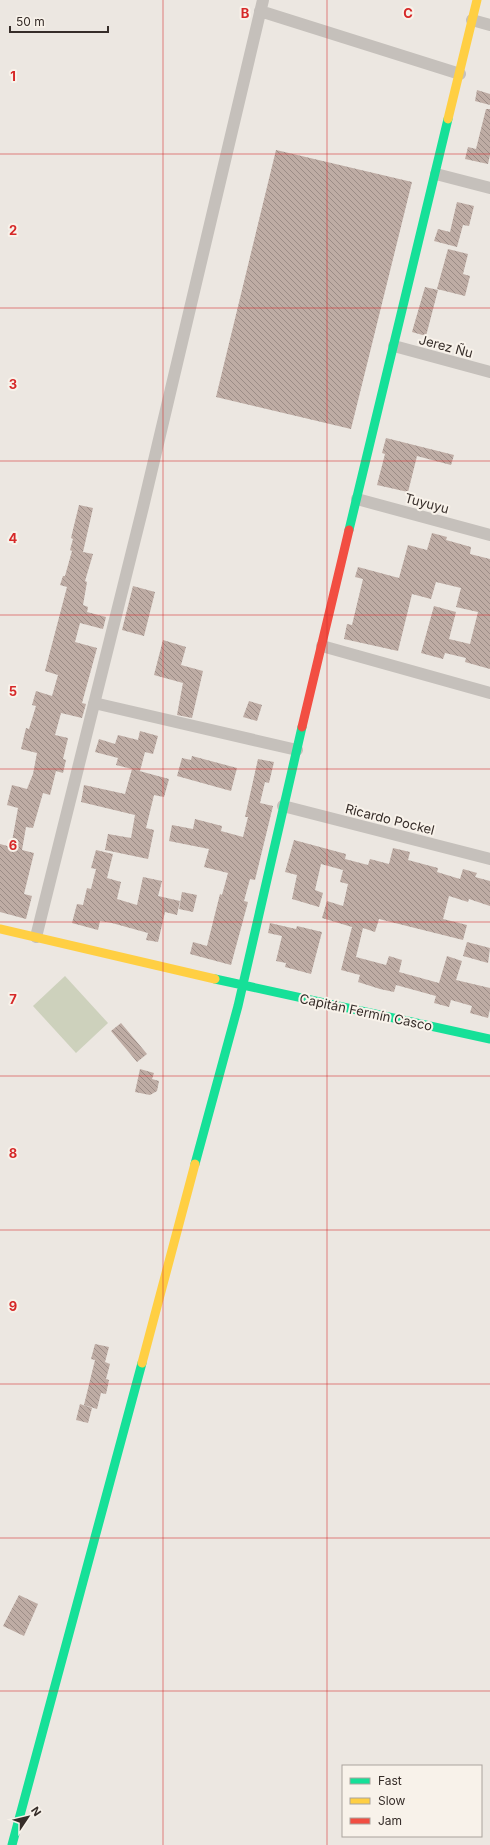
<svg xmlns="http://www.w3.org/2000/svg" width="490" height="1845" font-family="Inter,sans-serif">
  <defs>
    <pattern id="building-back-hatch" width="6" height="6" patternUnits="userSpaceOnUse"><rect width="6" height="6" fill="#beaca4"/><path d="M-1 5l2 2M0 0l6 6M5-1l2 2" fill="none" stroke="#9b8c86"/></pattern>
  </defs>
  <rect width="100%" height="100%" fill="#ece7e1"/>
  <!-- garden -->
  <path fill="#cdd1bc" d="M 65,976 L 108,1023 L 76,1053 L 33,1006 Z"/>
  <!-- building -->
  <path fill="url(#building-back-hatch)" d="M 477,90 L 490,94 L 490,105 L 475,101 Z
    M 486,109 L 490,109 L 490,155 L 488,164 L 465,159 L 468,147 L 476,149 Z
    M 276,150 L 412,182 L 351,429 L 216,397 Z
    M 457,202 L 474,206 L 469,226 L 463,225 L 457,247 L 434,241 L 438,229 L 450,232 Z
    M 448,249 L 468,254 L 463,274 L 470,276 L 465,296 L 437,289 Z
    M 425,287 L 438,290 L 426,336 L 412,332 Z
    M 386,438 L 454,455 L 451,465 L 417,456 L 408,492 L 377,485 L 385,454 L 382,453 Z
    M 79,505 L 93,508 L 83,552 L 93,554 L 85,581 L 87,582 L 83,605 L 88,607 L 87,612 L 106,617 L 103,629 L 80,623 L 75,642 L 97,648 L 82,703 L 86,704 L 82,718 L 61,713 L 55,735 L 68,738 L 63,759 L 66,760 L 63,773 L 56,771 L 50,795 L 43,793 L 33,828 L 26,827 L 22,850 L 34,853 L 24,894 L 32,896 L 26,919 L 0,912 L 0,844 L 11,847 L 18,808 L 7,805 L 12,785 L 27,789 L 33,774 L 37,753 L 21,749 L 26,728 L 29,729 L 36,706 L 32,705 L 36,691 L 52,696 L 58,675 L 45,671 L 67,587 L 60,585 L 63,576 L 65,576 L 72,551 L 70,550 L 73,539 L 71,538 Z
    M 432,533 L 447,537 L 446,540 L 471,547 L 470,554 L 490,559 L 490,669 L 465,662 L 466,658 L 445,653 L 443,659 L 421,653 L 434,606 L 456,612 L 449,639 L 470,644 L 478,612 L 456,607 L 461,588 L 436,582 L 431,599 L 412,594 L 398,651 L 344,639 L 347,624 L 352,625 L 363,579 L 355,577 L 358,567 L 399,578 L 408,545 L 427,550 Z
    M 133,586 L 155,592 L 144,636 L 122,630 Z
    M 163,640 L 186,647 L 181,665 L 203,671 L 192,718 L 177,715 L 183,683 L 154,675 Z
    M 249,701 L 262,705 L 257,721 L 243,717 Z
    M 140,731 L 158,736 L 153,754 L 145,752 L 140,771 L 116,765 L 118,758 L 95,752 L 99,739 L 115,744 L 118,735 L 138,740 Z
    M 192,756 L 237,768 L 231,791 L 177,776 L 182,758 L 191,760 Z
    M 258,759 L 274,762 L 269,783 L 265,782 L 260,803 L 273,806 L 255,880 L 250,879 L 244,901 L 248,902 L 231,965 L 190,954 L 193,942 L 207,946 L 220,894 L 222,895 L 228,873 L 204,867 L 209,849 L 169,841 L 172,825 L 193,829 L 195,819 L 222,826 L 221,831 L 243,837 L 248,817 L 245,817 Z
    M 132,769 L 169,779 L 164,797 L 154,795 L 146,828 L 154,830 L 148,859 L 105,850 L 108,834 L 131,838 L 135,815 L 81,802 L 84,785 L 125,794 Z
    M 294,840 L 346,854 L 345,859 L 368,865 L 370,859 L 389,864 L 393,848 L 410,852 L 408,860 L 438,868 L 437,872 L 460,879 L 463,869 L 477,873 L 475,877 L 490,881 L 490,906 L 469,899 L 468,902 L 449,896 L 443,919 L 467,925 L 463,940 L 379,919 L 375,932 L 363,928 L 356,957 L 386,965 L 389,956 L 402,960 L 399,972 L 439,983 L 447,956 L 462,961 L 456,980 L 490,988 L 490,1009 L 488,1018 L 470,1013 L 472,1006 L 451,1000 L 449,1007 L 434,1003 L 436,996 L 396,985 L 394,992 L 380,989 L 358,982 L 360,975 L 341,970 L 352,927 L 322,918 L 327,901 L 343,906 L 348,884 L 340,882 L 343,870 L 321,864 L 315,890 L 323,893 L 319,907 L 292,899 L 297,875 L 285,872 Z
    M 96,850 L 113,854 L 107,878 L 121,882 L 117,899 L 137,905 L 143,877 L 162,881 L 158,896 L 180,901 L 177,915 L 165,912 L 158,942 L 146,940 L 148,933 L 112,923 L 100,921 L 98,930 L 72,923 L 77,904 L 83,905 L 87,888 L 91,889 L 96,869 L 91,868 Z
    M 182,892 L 197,895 L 193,912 L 179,909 Z
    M 270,923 L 296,929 L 297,926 L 322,932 L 311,974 L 285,967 L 286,963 L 276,961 L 282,936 L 268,933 Z
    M 467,942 L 490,948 L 488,963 L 463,956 Z
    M 121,1023 L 147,1054 L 137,1062 L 111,1031 Z
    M 140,1069 L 154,1073 L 152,1079 L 159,1081 L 157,1091 L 150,1095 L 135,1092 Z
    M 95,1344 L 109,1347 L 105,1362 L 110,1364 L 106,1379 L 109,1380 L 106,1394 L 101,1393 L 97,1409 L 84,1405 L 95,1360 L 91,1359 Z
    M 80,1404 L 92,1408 L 88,1423 L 76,1420 Z
    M 19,1595 L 38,1604 L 24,1636 L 3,1626 Z"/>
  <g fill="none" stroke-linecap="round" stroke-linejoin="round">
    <!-- street -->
    <path stroke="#c5c0bb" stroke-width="12" d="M 260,11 L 460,74
      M 472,20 L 490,25
      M 436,174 L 490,188
      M 394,346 L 490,372
      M 357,499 L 490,535
      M 322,646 L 490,693
      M 94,703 L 297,750
      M 283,806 L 490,859
      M 36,937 L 143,507 L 263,0"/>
    <!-- fast -->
    <path stroke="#16e098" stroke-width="9" d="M 349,530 L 448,119
      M 215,979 L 490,1039
      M 195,1164 L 238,1006 L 302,727
      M 12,1845 L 142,1363"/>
    <!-- slow -->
    <path stroke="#ffcf43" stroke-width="9" d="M 448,119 L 477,0
      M 0,929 L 215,979
      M 142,1363 L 195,1164"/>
    <!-- jam -->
    <path stroke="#f24e42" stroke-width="9" d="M 302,727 L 349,530"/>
  </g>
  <!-- grid -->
  <path fill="none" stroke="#d62828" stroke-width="1" stroke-opacity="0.55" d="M 163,0 L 163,1845M 327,0 L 327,1845M 0,154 L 490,154M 0,308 L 490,308M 0,461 L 490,461M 0,615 L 490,615M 0,769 L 490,769M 0,922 L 490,922M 0,1076 L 490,1076M 0,1230 L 490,1230M 0,1384 L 490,1384M 0,1538 L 490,1538M 0,1691 L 490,1691"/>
  <g text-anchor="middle" stroke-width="4" stroke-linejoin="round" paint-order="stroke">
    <!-- street labels -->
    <g font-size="13" fill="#362d29" stroke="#f8f2ea">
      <text transform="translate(446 346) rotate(15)" y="5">Jerez Ñu</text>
      <text transform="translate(427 503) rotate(15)" y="5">Tuyuyu</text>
      <text transform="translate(390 819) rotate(14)" y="5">Ricardo Pockel</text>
      <text transform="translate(366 1012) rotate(12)" y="5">Capitán Fermín Casco</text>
    </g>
  </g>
  <g font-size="13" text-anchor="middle" font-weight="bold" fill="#d62828" stroke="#f8f2ea" stroke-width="4" stroke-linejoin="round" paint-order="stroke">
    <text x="245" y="18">B</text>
    <text x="408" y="18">C</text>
    <text x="13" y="81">1</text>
    <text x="13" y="235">2</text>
    <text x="13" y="389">3</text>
    <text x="13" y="543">4</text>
    <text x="13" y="696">5</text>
    <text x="13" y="850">6</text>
    <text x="13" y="1004">7</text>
    <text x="13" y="1158">8</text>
    <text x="13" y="1311">9</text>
  </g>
  <!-- legend -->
  <rect x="342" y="1765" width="140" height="72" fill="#f8f2ea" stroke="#aaa39d"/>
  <rect x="350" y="1778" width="20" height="6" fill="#16e098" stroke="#aaa39d"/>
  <text x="378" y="1785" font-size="12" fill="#362d29">Fast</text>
  <rect x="350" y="1798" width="20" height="6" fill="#ffcf43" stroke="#aaa39d"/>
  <text x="378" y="1805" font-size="12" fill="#362d29">Slow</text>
  <rect x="350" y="1818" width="20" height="6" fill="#f24e42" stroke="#aaa39d"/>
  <text x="378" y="1825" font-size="12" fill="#362d29">Jam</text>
  <!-- north arrow -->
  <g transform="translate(28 1817) rotate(55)" stroke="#f8f2ea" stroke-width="3" paint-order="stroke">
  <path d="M0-3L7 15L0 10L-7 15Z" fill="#362d29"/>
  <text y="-6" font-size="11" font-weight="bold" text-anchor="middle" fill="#362d29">N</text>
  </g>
  <!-- scale -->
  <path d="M10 26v6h98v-6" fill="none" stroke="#362d29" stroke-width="2"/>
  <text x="16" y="26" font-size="12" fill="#362d29" stroke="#f8f2ea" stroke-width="3" paint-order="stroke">50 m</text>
</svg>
